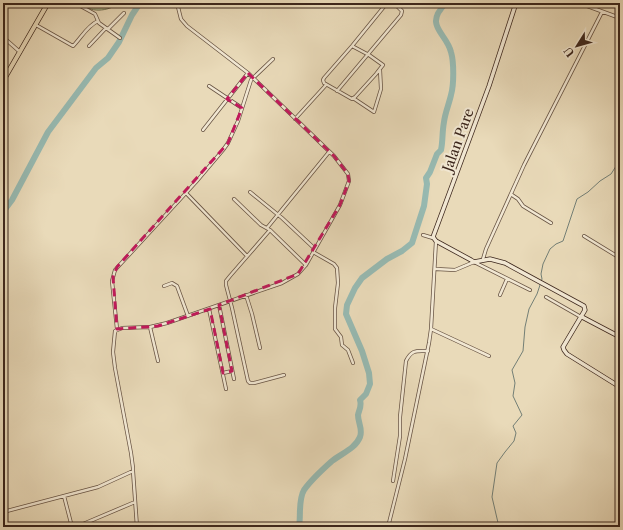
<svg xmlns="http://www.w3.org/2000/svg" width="623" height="530" font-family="'Libre Caslon Text',serif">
  <defs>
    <pattern id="forest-firs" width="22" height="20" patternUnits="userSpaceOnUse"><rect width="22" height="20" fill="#b0c194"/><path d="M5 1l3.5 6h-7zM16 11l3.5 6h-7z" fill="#909d78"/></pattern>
  </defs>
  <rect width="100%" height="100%" fill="#e9dab9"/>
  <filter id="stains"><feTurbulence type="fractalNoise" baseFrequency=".005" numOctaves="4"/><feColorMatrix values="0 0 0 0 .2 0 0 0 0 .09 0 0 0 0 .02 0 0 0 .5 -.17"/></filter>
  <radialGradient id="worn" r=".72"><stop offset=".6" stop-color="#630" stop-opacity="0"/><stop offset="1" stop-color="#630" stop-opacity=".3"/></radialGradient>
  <!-- forest -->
  <path fill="url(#forest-firs)" stroke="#767458" d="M 81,3 L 119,3 C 108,12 89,13 81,3 Z"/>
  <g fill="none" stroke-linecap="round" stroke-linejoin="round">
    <!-- stream -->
    <path stroke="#737f76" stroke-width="1" d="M 499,527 L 492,497 L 497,463 L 505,452 L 514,441 L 516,433 L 513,426 L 522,415 L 513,396 L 515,383 L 512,370 L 523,351 L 525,327 L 529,309 L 537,294 L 542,279 L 541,274 L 543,264 L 550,249 L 556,244 L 563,241 L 577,199 L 588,192 L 600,181 L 611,174 L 620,160"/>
    <!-- river -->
    <path stroke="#97bab2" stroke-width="6" d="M 3,212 L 12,200 L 48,132 L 96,68 L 108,58 L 119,42 L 132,15 L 140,3
      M 299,527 C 301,516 298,500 304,490 C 311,480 323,469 332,461 C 342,453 355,449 360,437 C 363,429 358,423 358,415 C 359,410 362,406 360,400 L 366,394 L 370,384 L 369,373 L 362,351 L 346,314 L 347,305 L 355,288 L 362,278 L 387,259 L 402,251 L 412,243 L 424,206 L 427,184 L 426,178 L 430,172 L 437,154 L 441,150 C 443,141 442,132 444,122 C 445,113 449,104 451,95 C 454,85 454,62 451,52 C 446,32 423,26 446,3"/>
    <defs>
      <path id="street" d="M 75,3 L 95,14 L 99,23 L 120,38
        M 579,3 L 620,18
        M 36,25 L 73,46 C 81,38 87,26 98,21
        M 108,29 L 124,13
        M 3,37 L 20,52
        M 89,46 L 106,28
        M 352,46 L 369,55 L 383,65 L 376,74 L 355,97 L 352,99 L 324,83 L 323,80 L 324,78 L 352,46 L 387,3
        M 209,86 L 242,108
        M 337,91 L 401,15 L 402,11 L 394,3
        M 353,98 L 374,112 L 381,89 L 380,70
        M 295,119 L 326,85
        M 203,130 L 248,73
        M 250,192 L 282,218 L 315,249
        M 186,193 L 247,256
        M 512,195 L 518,199 L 523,206 L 551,223
        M 234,199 L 261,225 L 270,230 L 306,265
        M 267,228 L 329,152
        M 270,230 L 230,276 L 226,281 L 226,285 L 232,308 L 248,381 L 250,383 L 254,383 L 284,375
        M 423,235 L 433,238
        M 584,236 L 620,258
        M 313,252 L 334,264 L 337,268 L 338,283 L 335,308 L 335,329 L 341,337 L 342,345 L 348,350 L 353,363
        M 483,259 L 486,249 L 524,165 L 602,12
        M 436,269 L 455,270 L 474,262 L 530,290
        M 164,286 L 172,283 L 177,286 L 188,316
        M 246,295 L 252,314 L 260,348
        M 500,295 L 507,279
        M 546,297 L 581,317
        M 219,305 L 234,379
        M 209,309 L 226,389
        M 150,327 L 158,361
        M 117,329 L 112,281 L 115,270 L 196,182 L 223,150 L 228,143 L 238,121 L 251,80 L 273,59
        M 431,329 L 489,356
        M 223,373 L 232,371
        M 133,471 L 137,527
        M 393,481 L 400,436 L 400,417 L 406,361 C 412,349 417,351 428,351
        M 64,496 L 72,527
        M 3,512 L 98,487 L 133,471 L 133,468 L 131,453 L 115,368 L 113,352 L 115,331 L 122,328 L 150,327 L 167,323 L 282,283 L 298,274 L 306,265 L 340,205 L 349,181 L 348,174 L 334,156 L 248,73 L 187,26 L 181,19 L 177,3
        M 76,527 L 135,502
        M 388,527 L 405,459 L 429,343 L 431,329 L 436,241"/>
      <path id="secondary" d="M 516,3 L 489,86 L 433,237 L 436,241 L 471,260 L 474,262 L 490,259 L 505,263 L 584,306 L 585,310 L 563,347 L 564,350 L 567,354 L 620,387
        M 582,317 L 620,337"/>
      <path id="primary" d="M 3,81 L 48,3"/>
    </defs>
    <!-- street casing -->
    <use href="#street" stroke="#675343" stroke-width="4"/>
    <!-- secondary casing -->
    <use href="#secondary" stroke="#3c261c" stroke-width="5"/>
    <!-- primary casing -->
    <use href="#primary" stroke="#3c261c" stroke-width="5.5"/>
    <!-- street -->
    <use href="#street" stroke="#f1e7d2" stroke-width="2.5"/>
    <!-- secondary -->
    <use href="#secondary" stroke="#f1e7d2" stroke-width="3.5"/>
    <!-- primary -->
    <use href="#primary" stroke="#e9dab9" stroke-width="4"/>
  </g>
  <!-- marked area -->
  <path fill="none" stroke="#c2185b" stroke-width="3" stroke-dasharray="8 5" stroke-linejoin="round" d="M 248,73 L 334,156 L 348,174 L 349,181 L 340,205 L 298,274 L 219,305 L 232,371 L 223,373 L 210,309 L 158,326 L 117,329 L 113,277 L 117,267 L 228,143 L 242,108 L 227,99 Z"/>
  <g text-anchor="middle" stroke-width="4" stroke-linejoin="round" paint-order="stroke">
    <!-- street labels -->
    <g font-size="14" fill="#3c261c" stroke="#f1e7d2">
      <text transform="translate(458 140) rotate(-70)" y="5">Jalan Pare</text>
    </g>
  </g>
  <!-- margin -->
  <rect width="623" height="530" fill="none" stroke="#e9dab9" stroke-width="16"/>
  <rect x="4" y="4" width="615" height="522" fill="none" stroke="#3c261c" stroke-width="2"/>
  <rect x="8" y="8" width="607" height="514" fill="none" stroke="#3c261c"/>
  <!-- north arrow -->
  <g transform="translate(577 46) rotate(233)" stroke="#f1e7d2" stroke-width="3" paint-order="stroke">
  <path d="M0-3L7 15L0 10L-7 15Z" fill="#3c261c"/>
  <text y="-6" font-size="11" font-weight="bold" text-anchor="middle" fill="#3c261c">U</text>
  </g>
  <rect width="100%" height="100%" filter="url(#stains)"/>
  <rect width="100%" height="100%" fill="url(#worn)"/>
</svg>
